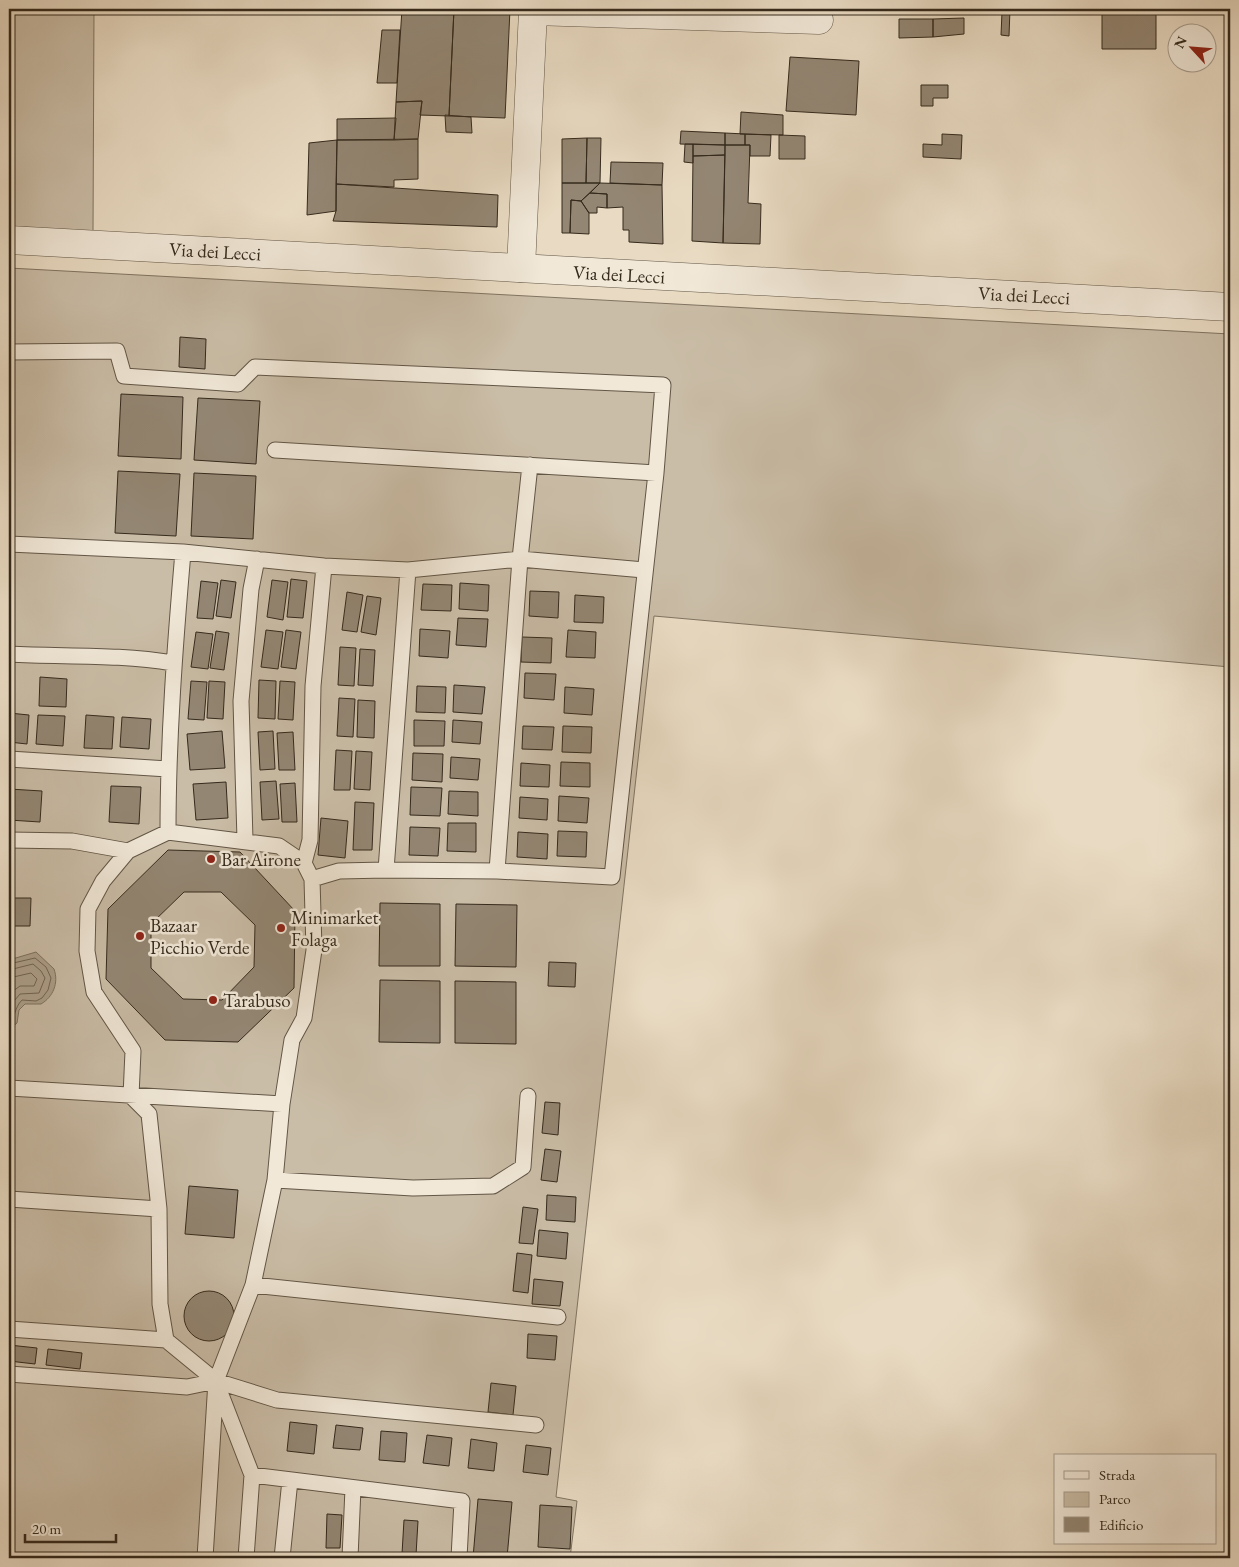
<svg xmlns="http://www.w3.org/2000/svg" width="1239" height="1567" font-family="'EB Garamond',serif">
  <rect width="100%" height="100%" fill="#e9dbc3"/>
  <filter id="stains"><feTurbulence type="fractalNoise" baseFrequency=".004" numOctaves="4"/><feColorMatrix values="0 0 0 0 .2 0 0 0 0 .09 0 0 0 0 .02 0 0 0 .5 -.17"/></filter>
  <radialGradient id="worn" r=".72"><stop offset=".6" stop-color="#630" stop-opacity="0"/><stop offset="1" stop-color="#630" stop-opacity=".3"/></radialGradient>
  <!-- green -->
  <path fill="#cabda7" stroke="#807462" d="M 9,9 L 94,9 L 93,232 L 9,226 Z
    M 9,268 L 1230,334 L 1230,667 L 654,616 L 556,1497 L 577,1501 L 570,1558 L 9,1558 Z"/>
  <!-- water -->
  <path fill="#ac9f8a" stroke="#7c705e" d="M 36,952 L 54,969 C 59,983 53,997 41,1004 L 25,1004 L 19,1010 L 17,1023 L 9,1030 L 9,960 Z"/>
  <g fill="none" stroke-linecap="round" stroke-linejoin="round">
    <!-- shore -->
    <path stroke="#706453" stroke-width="1" d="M 9,964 L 35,958 L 46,967 L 51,978 L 48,990 L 42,998 L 36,1001 L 22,1000 C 14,1008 16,1017 9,1024
      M 9,970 L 33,964 L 41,971 L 45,978 L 39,993 L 20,994 L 9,1007
      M 9,978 L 31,973 L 37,979 L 34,986 L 20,986 L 9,994"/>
  </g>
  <!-- building -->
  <path fill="#938673" stroke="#352a1c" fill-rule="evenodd" d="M 402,9 L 454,9 L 449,116 L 420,115 L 422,101 L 396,102 Z
    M 454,9 L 510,9 L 505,118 L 449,116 Z
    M 996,9 L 1010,9 L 1009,36 L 1001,35 L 1002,12 L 996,12 Z
    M 1102,9 L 1156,9 L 1156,49 L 1102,49 Z
    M 964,18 L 964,34 L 933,37 L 933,19 Z
    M 899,19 L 933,19 L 933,37 L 899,38 Z
    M 382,30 L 400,30 L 397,83 L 377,83 Z
    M 790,57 L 859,61 L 856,115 L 786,111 Z
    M 921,85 L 948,85 L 948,98 L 933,98 L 933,106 L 921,106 Z
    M 422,101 L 418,139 L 394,140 L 396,102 Z
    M 741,112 L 783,115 L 783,135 L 740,134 Z
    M 445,115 L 471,117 L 472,133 L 446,132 Z
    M 396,118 L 394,140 L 337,140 L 337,119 Z
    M 681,131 L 725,133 L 725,145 L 680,144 Z
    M 725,133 L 745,134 L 745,145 L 725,145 Z
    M 745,134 L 771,135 L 770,156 L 750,156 L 750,145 L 745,145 Z
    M 942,134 L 962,135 L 961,159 L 923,157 L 923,144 L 942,145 Z
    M 779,135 L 805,136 L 805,159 L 779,159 Z
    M 587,138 L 586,183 L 562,183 L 562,139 Z
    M 587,138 L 601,138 L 600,183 L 586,183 Z
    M 418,139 L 418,179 L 394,180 L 394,187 L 336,184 L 337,140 Z
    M 337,140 L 336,211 L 307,215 L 309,143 Z
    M 685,144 L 693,144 L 693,163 L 684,162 Z
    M 693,144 L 725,145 L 725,155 L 693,156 Z
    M 725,145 L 750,145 L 748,203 L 761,204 L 760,244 L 723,243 Z
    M 725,155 L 723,243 L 692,241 L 693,156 Z
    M 611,162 L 663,163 L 662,185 L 610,183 Z
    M 562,183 L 600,183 L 581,201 L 571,200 L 570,233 L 562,233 Z
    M 600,183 L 662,185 L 663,244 L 629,242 L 629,230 L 623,230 L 623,207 L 607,208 L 607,194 L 590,193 Z
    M 336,184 L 498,195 L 497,227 L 333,221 L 336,211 Z
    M 590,193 L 607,194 L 607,208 L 597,207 L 597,213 L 589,213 L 581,201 Z
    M 571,200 L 581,201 L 589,213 L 589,234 L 570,233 Z
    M 180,337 L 206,339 L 205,369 L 179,367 Z
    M 121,394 L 183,397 L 181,459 L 118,456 Z
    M 198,398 L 260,401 L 256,464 L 194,460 Z
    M 118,471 L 180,474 L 176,536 L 115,533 Z
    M 194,473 L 256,476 L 253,539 L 191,536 Z
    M 291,579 L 307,581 L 303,618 L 287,617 Z
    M 221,580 L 236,582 L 231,618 L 216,616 Z
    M 272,580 L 288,582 L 283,620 L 267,617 Z
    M 201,581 L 218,583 L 213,619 L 197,618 Z
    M 460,583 L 489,585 L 488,611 L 459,609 Z
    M 423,584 L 452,585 L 451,611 L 421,610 Z
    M 530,591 L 559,592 L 558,618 L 529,616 Z
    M 347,592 L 363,595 L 357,632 L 342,630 Z
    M 575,595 L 604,597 L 603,623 L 574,622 Z
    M 367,596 L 381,598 L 376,635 L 361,632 Z
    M 458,618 L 488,619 L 486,647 L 456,645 Z
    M 420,629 L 450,631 L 448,658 L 419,656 Z
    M 266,630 L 283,632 L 278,669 L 261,667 Z
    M 286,630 L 301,632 L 296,669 L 281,667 Z
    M 568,630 L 596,632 L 595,658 L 566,657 Z
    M 216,631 L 229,633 L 224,670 L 210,668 Z
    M 196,632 L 213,634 L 208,669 L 191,667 Z
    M 522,637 L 552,638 L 551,663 L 521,662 Z
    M 340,647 L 356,648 L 354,686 L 338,685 Z
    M 360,649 L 375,650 L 373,686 L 358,685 Z
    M 525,673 L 556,674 L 554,700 L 524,698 Z
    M 9,675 L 12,675 L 11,705 L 9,705 Z
    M 40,677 L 67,679 L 66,707 L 39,706 Z
    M 259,680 L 276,681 L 275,719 L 258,718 Z
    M 191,681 L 207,682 L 204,720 L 188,719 Z
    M 209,681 L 225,682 L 223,719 L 207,718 Z
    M 280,681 L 295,682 L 293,720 L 278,719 Z
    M 454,685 L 485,687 L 482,714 L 453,712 Z
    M 417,686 L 446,687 L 445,713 L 416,712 Z
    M 565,687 L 594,689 L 592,715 L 564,713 Z
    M 339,698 L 355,699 L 353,737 L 337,736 Z
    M 358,700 L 375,701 L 374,738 L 357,737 Z
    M 9,713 L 29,715 L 27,744 L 9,742 Z
    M 38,715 L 65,716 L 63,746 L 36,744 Z
    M 86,715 L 114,717 L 112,749 L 84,748 Z
    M 122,717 L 151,719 L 149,749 L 120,747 Z
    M 414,720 L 445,721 L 444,746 L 414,746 Z
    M 453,720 L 482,722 L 480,744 L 452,742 Z
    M 523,726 L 554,727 L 552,750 L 522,749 Z
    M 563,726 L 592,727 L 591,753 L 562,752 Z
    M 222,731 L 225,768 L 190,770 L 187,734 Z
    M 273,731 L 275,769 L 260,770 L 258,732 Z
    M 293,732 L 295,770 L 279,770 L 277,733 Z
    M 336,750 L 352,751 L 350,790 L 334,790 Z
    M 356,751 L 372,752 L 370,790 L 354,789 Z
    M 413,753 L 443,754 L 442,782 L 412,780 Z
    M 451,757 L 480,759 L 478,780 L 450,778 Z
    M 561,762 L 590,763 L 590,787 L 560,786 Z
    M 521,763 L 550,765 L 549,787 L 520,786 Z
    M 276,781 L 279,819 L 262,820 L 260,782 Z
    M 226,782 L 228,818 L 196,820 L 193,784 Z
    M 295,783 L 297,822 L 282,822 L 280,784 Z
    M 111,786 L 141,787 L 139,824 L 109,822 Z
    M 411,787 L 442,788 L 440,816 L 410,815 Z
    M 9,789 L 42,791 L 40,822 L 9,820 Z
    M 449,791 L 478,792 L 478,816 L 448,814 Z
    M 559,796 L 589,798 L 587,823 L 558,821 Z
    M 520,797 L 548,799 L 547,820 L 519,818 Z
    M 355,802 L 374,803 L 372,850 L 353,850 Z
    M 321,818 L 348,821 L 345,858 L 318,855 Z
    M 448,823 L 476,823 L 476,852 L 447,851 Z
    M 410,827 L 440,828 L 438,856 L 409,855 Z
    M 558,831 L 587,832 L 586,857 L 557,856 Z
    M 518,832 L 548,834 L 547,859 L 517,857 Z
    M 168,850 L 240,852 L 295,911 L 294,988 L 238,1042 L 165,1040 L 106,979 L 108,909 ZM 184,892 L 221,892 L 255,925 L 254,967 L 222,1000 L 183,999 L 151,968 L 151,924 Z
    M 9,898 L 31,898 L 30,926 L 9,926 Z
    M 380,903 L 440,904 L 440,966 L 379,966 Z
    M 456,904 L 517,905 L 516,967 L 455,966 Z
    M 549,962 L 576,963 L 575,987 L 548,986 Z
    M 380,980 L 440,981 L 440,1043 L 379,1042 Z
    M 455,981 L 516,982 L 516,1044 L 455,1043 Z
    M 545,1102 L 560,1103 L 558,1135 L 542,1133 Z
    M 545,1149 L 561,1151 L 557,1182 L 541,1180 Z
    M 189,1186 L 238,1190 L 234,1238 L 185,1234 Z
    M 547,1195 L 576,1197 L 575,1222 L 546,1220 Z
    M 523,1207 L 538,1209 L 533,1244 L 519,1243 Z
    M 539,1230 L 568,1233 L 566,1259 L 537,1256 Z
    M 517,1253 L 532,1255 L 528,1293 L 513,1291 Z
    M 534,1279 L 563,1282 L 560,1306 L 532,1304 Z
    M184 1316a25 25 0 1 1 50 0a25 25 0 1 1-50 0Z
    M 528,1334 L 557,1336 L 555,1360 L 527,1358 Z
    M 9,1345 L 37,1348 L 35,1364 L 9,1361 Z
    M 48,1349 L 82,1353 L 80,1369 L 46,1365 Z
    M 491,1383 L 516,1386 L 513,1415 L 488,1412 Z
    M 290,1422 L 317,1425 L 314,1454 L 287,1451 Z
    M 336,1425 L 363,1428 L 360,1450 L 333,1448 Z
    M 381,1431 L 407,1433 L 405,1462 L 379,1460 Z
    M 427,1435 L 452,1438 L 449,1466 L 423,1463 Z
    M 471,1439 L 497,1443 L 494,1471 L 468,1468 Z
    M 526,1445 L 551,1448 L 548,1475 L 523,1472 Z
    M 478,1499 L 512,1502 L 507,1558 L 473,1558 Z
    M 540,1505 L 572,1507 L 570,1549 L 538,1547 Z
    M 327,1514 L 342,1515 L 340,1548 L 326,1548 Z
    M 404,1520 L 418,1521 L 416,1555 L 402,1554 Z"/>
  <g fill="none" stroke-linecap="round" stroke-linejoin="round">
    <defs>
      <path id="service" d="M 9,352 L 117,351 L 124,376 L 238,384 L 255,367 L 663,385 L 656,473 L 612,877 L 497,871 L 386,870 L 339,871 L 312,879
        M 275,450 L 656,473
        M 9,544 L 183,552
        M 9,654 C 64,657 119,654 173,663
        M 9,759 L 168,769
        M 168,832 C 168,738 175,645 183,552 L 324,566 L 408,570 L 520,559 L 644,570
        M 9,840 L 72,841 L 128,851
        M 245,840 L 241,701 L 251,589 L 257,559
        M 304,863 L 310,840 L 313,686 L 324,566
        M 386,870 L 408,570
        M 497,871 L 520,559 L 530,465
        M 9,1088 L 282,1104
        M 275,1180 L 413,1188 L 493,1186 L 523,1167 L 528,1096
        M 9,1199 L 159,1209
        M 253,1285 L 558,1317
        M 9,1329 L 166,1340
        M 9,1374 L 187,1387 L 216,1381
        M 218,1387 L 252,1475 L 246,1558
        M 252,1475 L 462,1501 L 459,1558
        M 205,1558 L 216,1381 L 253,1285 L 275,1180 L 282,1104 L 292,1040 L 304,1018 L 314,950 L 312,879 L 304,863 L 279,846 L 168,832 L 128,851 L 103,881 L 88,909 L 87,951 L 94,992 L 133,1051 L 131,1096 L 149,1114 L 159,1209 L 160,1304 L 166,1340 L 216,1381 L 277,1400 L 536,1425
        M 282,1558 L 290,1480
        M 350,1558 L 353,1488"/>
      <path id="minor" d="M 521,268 L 533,11 L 819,20"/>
      <path id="tertiary" d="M 9,240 L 1230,307"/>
    </defs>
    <!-- service casing -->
    <use href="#service" stroke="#625646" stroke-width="17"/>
    <!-- minor casing -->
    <use href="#minor" stroke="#625646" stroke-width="29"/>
    <!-- tertiary casing -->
    <use href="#tertiary" stroke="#625646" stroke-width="29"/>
    <!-- service -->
    <use href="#service" stroke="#f1e8d8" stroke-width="15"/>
    <!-- minor -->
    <use href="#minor" stroke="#f1e8d8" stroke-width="28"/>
    <!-- tertiary -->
    <use href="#tertiary" stroke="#f1e8d8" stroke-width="28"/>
  </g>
  <!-- markers -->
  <g fill="#8f2418" stroke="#f1e8d8" stroke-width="2">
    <circle cx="211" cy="859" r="5"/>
    <circle cx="281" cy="928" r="5"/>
    <circle cx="140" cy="936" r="5"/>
    <circle cx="213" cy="1000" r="5"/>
  </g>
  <g text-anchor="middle" stroke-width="5" stroke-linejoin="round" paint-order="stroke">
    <!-- street labels -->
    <g font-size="19" fill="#352a1c" stroke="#f1e8d8">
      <text transform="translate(215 251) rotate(3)" y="7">Via dei Lecci</text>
      <text transform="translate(619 274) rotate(3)" y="7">Via dei Lecci</text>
      <text transform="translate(1024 295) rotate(3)" y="7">Via dei Lecci</text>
    </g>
    <!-- poi labels -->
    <g font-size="19" fill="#352a1c" stroke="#f1e8d8" text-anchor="start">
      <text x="221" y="866">Bar Airone</text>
      <text x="291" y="924">Minimarket<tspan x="291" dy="22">Folaga</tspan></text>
      <text x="150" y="932">Bazaar<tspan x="150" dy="22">Picchio Verde</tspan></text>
      <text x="223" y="1007">Tarabuso</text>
    </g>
  </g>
  <!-- margin -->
  <rect width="1239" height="1567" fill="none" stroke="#e9dbc3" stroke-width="30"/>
  <rect x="10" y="10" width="1219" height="1547" fill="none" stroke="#352a1c" stroke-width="2.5"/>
  <rect x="15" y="15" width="1209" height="1537" fill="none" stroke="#352a1c"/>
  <!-- legend -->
  <rect x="1054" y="1454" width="162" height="90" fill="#f1e8d8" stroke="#a69c8d"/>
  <rect x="1064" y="1471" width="25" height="8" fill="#f1e8d8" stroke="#a69c8d"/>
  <text x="1099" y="1480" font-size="15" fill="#352a1c">Strada</text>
  <rect x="1064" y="1492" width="25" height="15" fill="#cabda7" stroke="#a69c8d"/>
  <text x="1099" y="1504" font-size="15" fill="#352a1c">Parco</text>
  <rect x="1064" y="1517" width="25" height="15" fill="#938673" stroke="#a69c8d"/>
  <text x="1099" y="1530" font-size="15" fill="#352a1c">Edificio</text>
  <!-- north arrow -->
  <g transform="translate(1192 48) rotate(296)"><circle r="24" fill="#f1e8d8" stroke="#a69c8d"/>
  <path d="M0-4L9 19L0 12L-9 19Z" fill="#8f2418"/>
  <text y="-8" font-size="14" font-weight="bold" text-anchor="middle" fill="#352a1c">N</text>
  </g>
  <!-- scale -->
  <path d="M25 1534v8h91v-8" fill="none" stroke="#352a1c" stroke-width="2.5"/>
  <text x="32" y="1534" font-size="15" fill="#352a1c" stroke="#f1e8d8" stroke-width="4" paint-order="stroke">20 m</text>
  <rect width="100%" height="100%" filter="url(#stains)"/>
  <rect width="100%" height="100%" fill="url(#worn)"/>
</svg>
